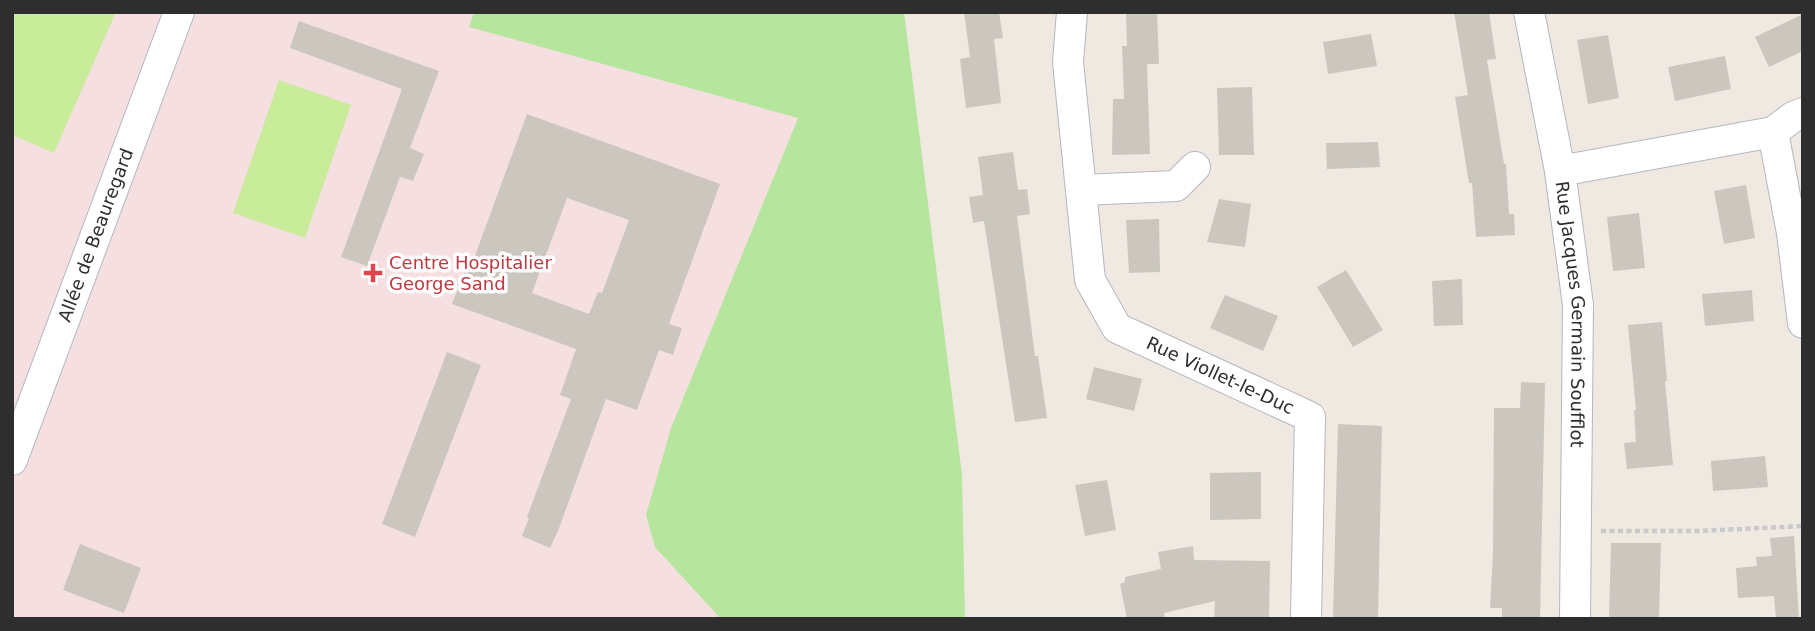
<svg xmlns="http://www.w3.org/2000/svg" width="1815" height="631" font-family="'DejaVu Sans',sans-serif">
  <rect width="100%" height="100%" fill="#efe9e1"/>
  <!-- medical -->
  <path fill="#f5dfe0" d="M 12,12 L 474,12 L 470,27 L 798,118 L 671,428 L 655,547 L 721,619 L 12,619 Z"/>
  <!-- green -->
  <path fill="#b6e59e" d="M 474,12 L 904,12 L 962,475 L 965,619 L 721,619 L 655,547 L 646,515 L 671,428 L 798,118 L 469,27 Z"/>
  <!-- pitch -->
  <path fill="#c9ec9a" d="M 12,12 L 116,12 L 54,153 L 12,135 Z
    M 279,80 L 351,105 L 305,238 L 233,213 Z"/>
  <!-- building -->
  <path fill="#cbc7bf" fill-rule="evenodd" d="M 964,12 L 999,12 L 1003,38 L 994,39 L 1001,103 L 966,108 L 960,59 L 970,57 Z
    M 1126,12 L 1157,12 L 1159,64 L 1147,64 L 1150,154 L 1112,155 L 1113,99 L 1124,99 L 1122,46 L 1127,46 Z
    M 1454,12 L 1489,12 L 1496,59 L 1487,60 L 1504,164 L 1506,164 L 1509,214 L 1514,214 L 1515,235 L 1476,237 L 1472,183 L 1469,183 L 1455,97 L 1468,95 Z
    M 1803,14 L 1803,51 L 1769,67 L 1755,37 Z
    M 299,21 L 439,71 L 410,148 L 424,154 L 413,181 L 400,177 L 367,266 L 341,257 L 402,89 L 290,48 Z
    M 1371,34 L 1377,66 L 1328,74 L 1323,42 Z
    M 1608,35 L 1619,98 L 1588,104 L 1577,40 Z
    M 1725,56 L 1731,89 L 1675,101 L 1668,67 Z
    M 1252,87 L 1254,155 L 1219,155 L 1217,88 Z
    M 527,114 L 720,184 L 669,324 L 682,328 L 673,355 L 659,350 L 637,410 L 606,399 L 558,531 L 550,548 L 522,536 L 529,518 L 527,517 L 571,399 L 560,395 L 576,349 L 452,304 L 465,270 L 469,272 ZM 567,198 L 629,220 L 602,293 L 598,292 L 589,314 L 532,293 Z
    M 1378,142 L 1380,167 L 1327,169 L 1326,143 Z
    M 1013,152 L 1018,190 L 1027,189 L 1030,214 L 1017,216 L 1035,356 L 1038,356 L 1047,418 L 1015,422 L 984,221 L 973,223 L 969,197 L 983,195 L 978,157 Z
    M 1746,185 L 1755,238 L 1724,244 L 1714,191 Z
    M 1219,199 L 1251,204 L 1245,247 L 1207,242 Z
    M 1639,213 L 1645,268 L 1613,271 L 1607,217 Z
    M 1159,219 L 1160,272 L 1129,273 L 1126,220 Z
    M 1346,270 L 1383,330 L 1353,347 L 1317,287 Z
    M 1462,279 L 1463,325 L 1434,326 L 1432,281 Z
    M 1752,290 L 1754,321 L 1705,326 L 1702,294 Z
    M 1225,295 L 1278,316 L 1263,351 L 1210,328 Z
    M 1662,322 L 1667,381 L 1665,381 L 1673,465 L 1627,469 L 1624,443 L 1636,442 L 1634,410 L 1636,410 L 1628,325 Z
    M 447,352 L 481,365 L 415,537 L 382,524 Z
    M 1094,367 L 1142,379 L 1134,411 L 1086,399 Z
    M 1521,382 L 1545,383 L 1540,619 L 1502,619 L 1502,608 L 1490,608 L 1493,552 L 1494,408 L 1520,408 Z
    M 1338,424 L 1382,426 L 1378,619 L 1333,619 Z
    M 1765,456 L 1768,487 L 1713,491 L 1711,461 Z
    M 1261,472 L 1261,519 L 1210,520 L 1210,473 Z
    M 1107,480 L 1116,530 L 1085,536 L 1075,485 Z
    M 1794,536 L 1799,619 L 1776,619 L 1774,596 L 1738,598 L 1736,568 L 1757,566 L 1756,557 L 1772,556 L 1770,538 Z
    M 1611,543 L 1661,543 L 1659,619 L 1609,619 Z
    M 80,544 L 141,568 L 124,613 L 63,590 Z
    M 1193,546 L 1194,560 L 1270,561 L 1269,619 L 1214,619 L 1215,601 L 1164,613 L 1165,619 L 1127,619 L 1120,584 L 1125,582 L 1125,577 L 1161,569 L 1158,552 Z"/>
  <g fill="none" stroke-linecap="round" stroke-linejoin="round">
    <defs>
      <g id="minor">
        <path id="s1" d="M 1072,12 L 1068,62 L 1090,280 L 1117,328 L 1310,417 L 1306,619"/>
        <path id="s2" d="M 1529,12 L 1560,171 L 1578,305 L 1575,619"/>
        <path d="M 1803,113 L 1793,117 L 1773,132 L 1792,233 L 1803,323"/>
        <path d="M 1560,171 L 1773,132"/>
        <path d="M 1081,190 L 1176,186 L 1195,167"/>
        <path id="s3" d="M 12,460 L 179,12"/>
      </g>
    </defs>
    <!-- minor casing -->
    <use href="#minor" stroke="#b4b7c1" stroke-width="32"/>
    <!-- path -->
    <path stroke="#c9c9c9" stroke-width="4.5" stroke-dasharray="5 3.5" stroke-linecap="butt" d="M 1601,531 L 1698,531 L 1803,526"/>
    <!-- minor -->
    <use href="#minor" stroke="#fff" stroke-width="30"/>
  </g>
  <!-- markers -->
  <path fill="#e0444e" stroke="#fff" stroke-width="2.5" d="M369.5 262.5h7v7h7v7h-7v7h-7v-7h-7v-7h7z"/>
  <g text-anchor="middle" stroke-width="7" stroke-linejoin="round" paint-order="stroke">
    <!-- street labels -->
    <g font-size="18" fill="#2e2e2e" stroke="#fff">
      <text dy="6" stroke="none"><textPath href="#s3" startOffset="240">Allée de Beauregard</textPath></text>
      <text dy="6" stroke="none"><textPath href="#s2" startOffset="306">Rue Jacques Germain Soufflot</textPath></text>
      <text dy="6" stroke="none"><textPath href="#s1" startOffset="438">Rue Viollet-le-Duc</textPath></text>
    </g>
    <!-- health labels -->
    <g font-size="18" fill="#be3a42" stroke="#fff" text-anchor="start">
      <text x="389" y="269">Centre Hospitalier<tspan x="389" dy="21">George Sand</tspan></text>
    </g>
  </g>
  <!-- border -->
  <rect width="1815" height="631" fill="none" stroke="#2e2e2e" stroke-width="28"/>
</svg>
